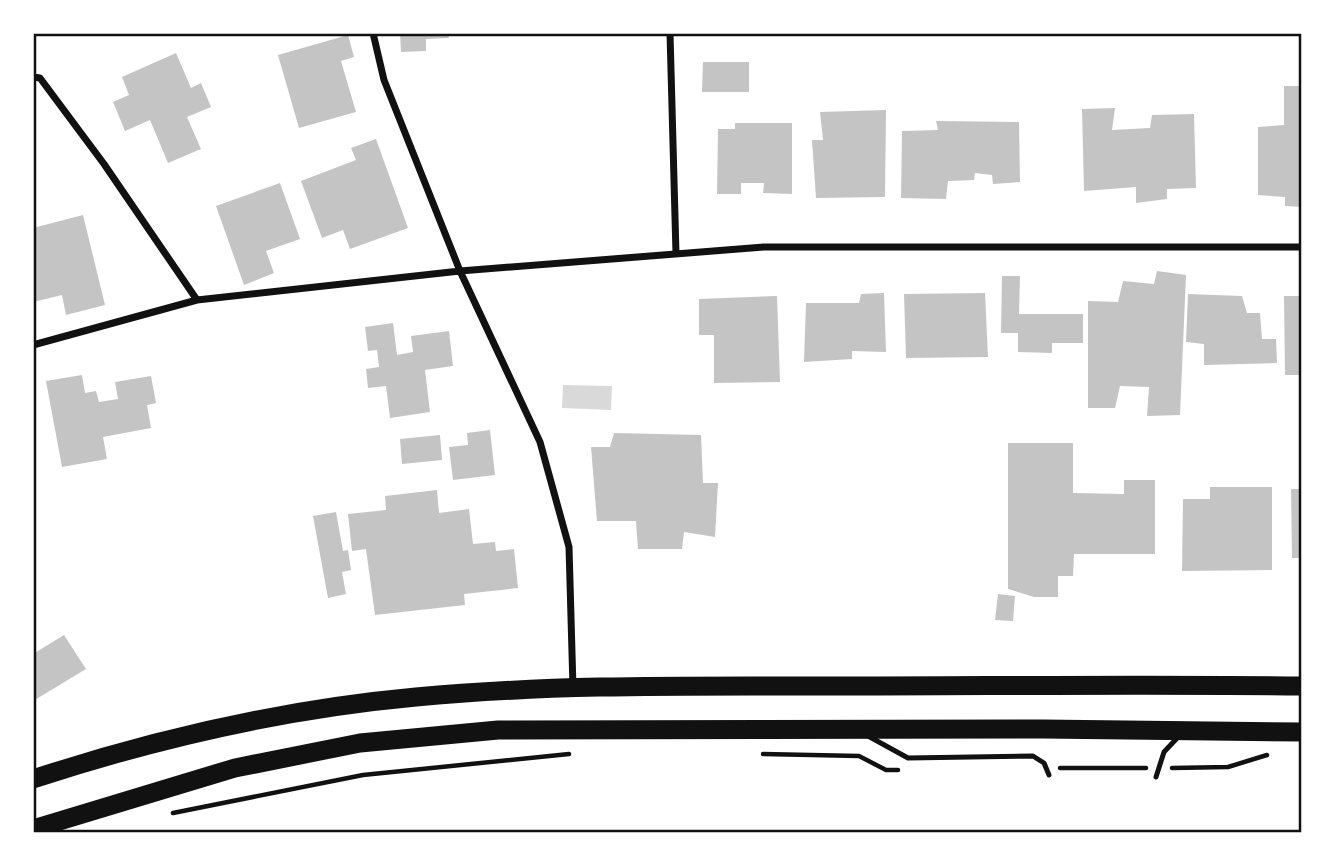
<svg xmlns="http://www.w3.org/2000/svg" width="1335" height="866" font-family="Quicksand,sans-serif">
  <rect width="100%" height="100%" fill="#fff"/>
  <!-- water -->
  <path fill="#d9d9d9" d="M 563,385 L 612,386 L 611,410 L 562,408 Z"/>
  <!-- building -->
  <path fill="#c4c4c4" d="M 400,33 L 448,33 L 449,38 L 426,39 L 426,51 L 401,52 Z
    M 348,35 L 354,57 L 341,61 L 356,112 L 299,128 L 278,55 Z
    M 176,53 L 191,88 L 201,83 L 211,107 L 187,117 L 201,149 L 168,163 L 150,120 L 125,131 L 113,102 L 129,95 L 122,77 Z
    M 703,62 L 749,62 L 749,92 L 702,92 Z
    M 1284,86 L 1302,86 L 1302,207 L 1285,206 L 1285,197 L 1258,195 L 1258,127 L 1284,125 Z
    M 1115,108 L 1112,130 L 1150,128 L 1152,115 L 1194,114 L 1196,188 L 1167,189 L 1167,199 L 1136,203 L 1136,187 L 1084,191 L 1082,109 Z
    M 886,110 L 885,197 L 816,198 L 812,140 L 823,140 L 820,112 Z
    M 936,121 L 1019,122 L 1020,182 L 993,184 L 992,175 L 975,173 L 974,180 L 948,181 L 946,199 L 901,198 L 902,131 L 938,130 Z
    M 735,123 L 792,123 L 792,194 L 763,193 L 764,183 L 741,183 L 741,194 L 717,194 L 718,129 L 735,129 Z
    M 376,139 L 408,228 L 350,249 L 343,230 L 322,238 L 301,181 L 356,160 L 351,148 Z
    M 280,183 L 300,239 L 266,251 L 274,273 L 244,285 L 216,206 Z
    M 83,215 L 105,305 L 66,315 L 62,295 L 33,302 L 33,228 Z
    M 1157,271 L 1186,275 L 1180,415 L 1147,416 L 1149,387 L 1120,386 L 1115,408 L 1088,408 L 1088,301 L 1118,302 L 1123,281 L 1154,284 Z
    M 1002,276 L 1020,276 L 1019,314 L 1083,314 L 1083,343 L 1052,343 L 1052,353 L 1018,352 L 1018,333 L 1001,333 Z
    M 884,293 L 886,352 L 852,351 L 852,359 L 804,362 L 806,303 L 859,303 L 861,294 Z
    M 985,293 L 988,357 L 906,358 L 904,294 Z
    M 1188,294 L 1242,296 L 1247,313 L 1260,313 L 1262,339 L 1276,339 L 1277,363 L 1204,365 L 1204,344 L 1186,342 Z
    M 777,296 L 780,382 L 714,383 L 714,335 L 699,335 L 699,299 Z
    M 1284,296 L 1302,296 L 1302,375 L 1285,375 Z
    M 393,323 L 397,355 L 413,352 L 411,336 L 449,331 L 453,366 L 425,370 L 430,412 L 390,418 L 386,386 L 368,388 L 366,369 L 379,367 L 377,350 L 368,351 L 365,327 Z
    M 82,375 L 85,393 L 96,391 L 99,402 L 118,399 L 115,382 L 151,376 L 156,403 L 147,405 L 151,428 L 103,437 L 107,459 L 62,467 L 46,381 Z
    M 490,430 L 495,475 L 453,480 L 449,447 L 468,445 L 467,433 Z
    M 614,433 L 701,435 L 703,483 L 718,483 L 715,537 L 684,532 L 682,549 L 638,549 L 636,521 L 597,521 L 591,447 L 610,447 Z
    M 440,435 L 442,460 L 402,464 L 400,439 Z
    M 1008,443 L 1073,443 L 1073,493 L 1124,494 L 1124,480 L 1155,480 L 1155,554 L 1074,554 L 1073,576 L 1058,576 L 1058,597 L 1034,597 L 1008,589 Z
    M 1210,487 L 1272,487 L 1272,570 L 1182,571 L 1183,499 L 1210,499 Z
    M 1291,489 L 1302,489 L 1302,558 L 1292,558 Z
    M 437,490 L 439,513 L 469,509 L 473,544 L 495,542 L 496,551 L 514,549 L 518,588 L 464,594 L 465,605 L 375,615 L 366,549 L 352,551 L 348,514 L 386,510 L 385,496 Z
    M 336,512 L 343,551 L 348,550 L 351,570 L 342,572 L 346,594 L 328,598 L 313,516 Z
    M 998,594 L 1015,596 L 1013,621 L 995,620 Z
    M 64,635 L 86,669 L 33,701 L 33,654 Z"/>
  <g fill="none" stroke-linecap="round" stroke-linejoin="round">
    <!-- path -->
    <path stroke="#111" stroke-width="4.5" d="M 763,754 L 859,756 L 886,770 L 898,770
      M 1060,768 L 1146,768
      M 1172,768 L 1228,767 L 1267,755
      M 173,813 L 363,775 L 569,754"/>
    <!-- service -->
    <path stroke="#111" stroke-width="5" d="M 868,736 L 908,758 L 1033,756 L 1044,763 L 1049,775
      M 1156,777 L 1164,752 L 1180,735"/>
    <!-- minor -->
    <path stroke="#111" stroke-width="7" d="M 373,33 L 384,80 L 460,271 L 540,442 L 569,547 L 573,688
      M 670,33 L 676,254
      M 33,77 L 40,78 L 104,164 L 197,300
      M 33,345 L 197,300 L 460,271 L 764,247 L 1302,247"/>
    <!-- trunk -->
    <path stroke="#111" stroke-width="19" d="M 33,779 C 158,738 285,709 416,697 C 554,684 694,686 833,686 C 989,686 1145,684 1302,686
      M 33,829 L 235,768 L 360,743 L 498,730 L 1043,729 L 1302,732"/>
  </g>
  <!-- border -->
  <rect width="1335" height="866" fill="none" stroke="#ffffff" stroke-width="70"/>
  <rect x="35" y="35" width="1265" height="796" fill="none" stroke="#111" stroke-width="2.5"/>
</svg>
